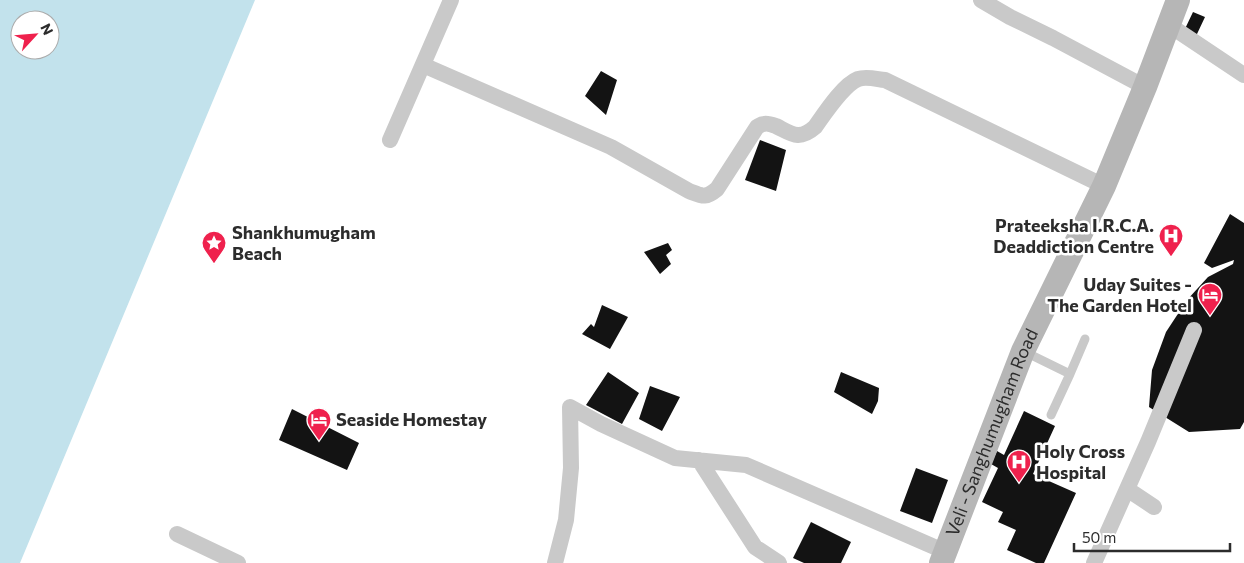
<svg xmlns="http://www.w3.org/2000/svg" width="1244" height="563" font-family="Commissioner,sans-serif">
  <rect width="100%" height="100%" fill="#fff"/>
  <!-- water -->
  <path fill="#c2e2ec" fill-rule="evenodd" d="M 0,0 L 255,0 L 20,563 L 0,563 ZM 20,20 L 50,20 L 50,50 L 20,50 Z"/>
  <!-- building -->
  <path fill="#131313" d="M 1193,12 L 1205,17 L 1197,34 L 1183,33 Z
    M 601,71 L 617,80 L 606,115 L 585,96 Z
    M 760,140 L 786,150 L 776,191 L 745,180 Z
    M 1230,214 L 1244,223 L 1244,422 L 1240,429 L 1189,432 L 1149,407 L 1152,370 L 1166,332 L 1187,300 L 1208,277 L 1233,264 L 1234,260 L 1212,268 L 1204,263 Z
    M 668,243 L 672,250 L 666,255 L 671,264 L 660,274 L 644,252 Z
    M 602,305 L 628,317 L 610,349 L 582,334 L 591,324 L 594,327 Z
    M 608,372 L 639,393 L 622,424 L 586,405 Z
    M 841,372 L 879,388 L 878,401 L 872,414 L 834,392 Z
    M 650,386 L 680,397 L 662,431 L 639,419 Z
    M 292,409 L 359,443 L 347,470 L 279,440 Z
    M 1024,411 L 1055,426 L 1033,474 L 1076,493 L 1044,563 L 1036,563 L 1007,550 L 1016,530 L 998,522 L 1003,512 L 982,502 L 998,468 L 991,464 L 997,451 L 1004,455 Z
    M 916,468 L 948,480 L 932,523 L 900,511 Z
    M 811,522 L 851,542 L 841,563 L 804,563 L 793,558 Z"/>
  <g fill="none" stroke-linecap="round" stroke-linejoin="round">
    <!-- lane -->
    <path stroke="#c9c9c9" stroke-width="9" d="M 1023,351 L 1070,374 L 1085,339
      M 1051,415 L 1070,374"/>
    <!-- street -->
    <path stroke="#c9c9c9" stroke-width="16" d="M 981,0 L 1010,17 L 1053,38 L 1145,87
      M 1169,25 L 1244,75
      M 423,65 L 611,147 L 689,191 C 702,196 705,199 717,189 L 757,127 C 759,126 761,124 764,124 C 767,123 773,125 776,126 C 792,134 799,141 815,127 C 825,113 843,85 858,79 C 866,76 876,79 885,80 L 1104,186
      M 390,140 L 451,0
      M 699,460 L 755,547 L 779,563
      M 1127,489 L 1154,507
      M 177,534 L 238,563
      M 555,563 L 566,520 L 571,468 L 570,407 L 601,424 L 675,458 L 746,465 L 946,552
      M 1094,563 L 1148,442 L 1194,330"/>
    <!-- secondary -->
    <path stroke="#b6b6b6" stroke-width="24" id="s1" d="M 941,563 L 1023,351 L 1104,186 L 1145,87 L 1178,0"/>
  </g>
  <!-- icons -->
  <defs>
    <symbol id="hospital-pin" viewBox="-11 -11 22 30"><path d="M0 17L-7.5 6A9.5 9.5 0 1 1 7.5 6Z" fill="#ef214d" stroke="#fff"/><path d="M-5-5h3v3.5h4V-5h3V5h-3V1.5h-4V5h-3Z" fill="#fff"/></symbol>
    <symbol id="sight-pin" viewBox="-11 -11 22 30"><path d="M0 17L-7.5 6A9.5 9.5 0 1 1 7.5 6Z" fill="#ef214d" stroke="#fff"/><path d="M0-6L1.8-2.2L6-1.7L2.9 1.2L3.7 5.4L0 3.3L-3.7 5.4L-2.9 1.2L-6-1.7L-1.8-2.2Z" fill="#fff"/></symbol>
    <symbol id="hotel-pin" viewBox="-11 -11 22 30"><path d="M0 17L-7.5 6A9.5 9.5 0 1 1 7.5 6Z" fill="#ef214d" stroke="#fff"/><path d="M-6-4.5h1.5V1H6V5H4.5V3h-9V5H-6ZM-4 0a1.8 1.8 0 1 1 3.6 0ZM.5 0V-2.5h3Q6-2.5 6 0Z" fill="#fff"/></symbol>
  </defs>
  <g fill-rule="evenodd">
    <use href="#hospital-pin" x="1157" y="222" width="28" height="38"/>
    <use href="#sight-pin" x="200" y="229" width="28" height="38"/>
    <use href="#hotel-pin" x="1196" y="281" width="28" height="38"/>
    <use href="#hotel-pin" x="305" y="406" width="28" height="38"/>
    <use href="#hospital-pin" x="1005" y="448" width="28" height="38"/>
  </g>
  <g text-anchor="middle" stroke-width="5" stroke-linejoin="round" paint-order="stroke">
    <!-- poi labels -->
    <g font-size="18" font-weight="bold" fill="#2c2c2c" stroke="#fff" text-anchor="start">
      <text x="1154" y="232" text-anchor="end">Prateeksha I.R.C.A.<tspan x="1154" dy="21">Deaddiction Centre</tspan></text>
      <text x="232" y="239">Shankhumugham<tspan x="232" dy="21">Beach</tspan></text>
      <text x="1192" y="291" text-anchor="end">Uday Suites -<tspan x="1192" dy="21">The Garden Hotel</tspan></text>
      <text x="336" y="426">Seaside Homestay</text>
      <text x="1036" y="458">Holy Cross<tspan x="1036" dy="21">Hospital</tspan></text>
    </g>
    <!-- street labels -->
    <g font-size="18" fill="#2c2c2c" stroke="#fff">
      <text dy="6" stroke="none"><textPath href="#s1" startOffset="140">Veli - Sanghumugham Road</textPath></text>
    </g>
  </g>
  <!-- north arrow -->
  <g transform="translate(35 35) rotate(64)"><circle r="24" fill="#ffffff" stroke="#ababab"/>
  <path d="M0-4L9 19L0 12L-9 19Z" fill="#ef214d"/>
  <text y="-8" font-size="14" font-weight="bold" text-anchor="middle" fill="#2c2c2c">N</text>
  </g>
  <!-- scale -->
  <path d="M1074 543v8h156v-8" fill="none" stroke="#2c2c2c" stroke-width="2.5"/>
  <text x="1082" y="543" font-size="15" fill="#2c2c2c" stroke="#ffffff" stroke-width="4" paint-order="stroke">50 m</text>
</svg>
